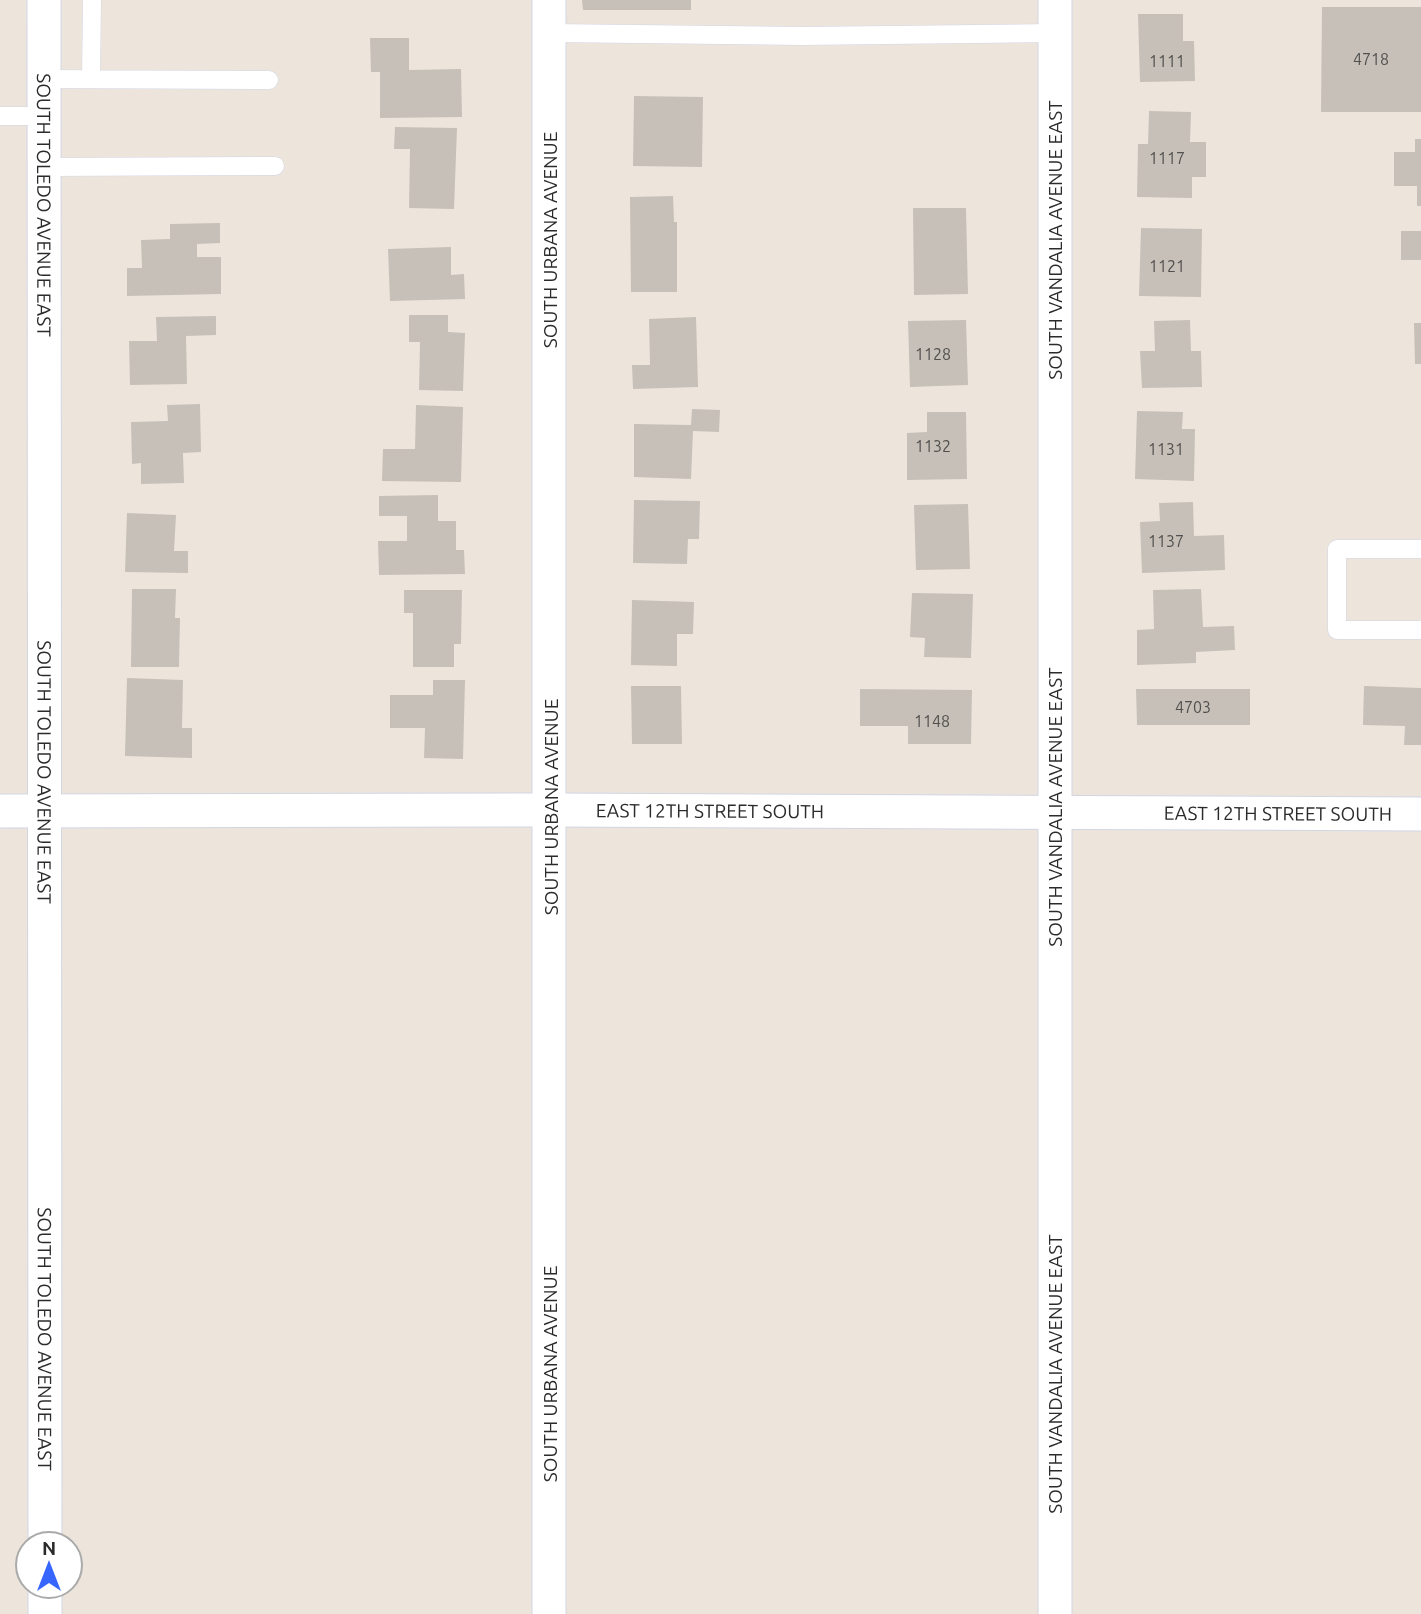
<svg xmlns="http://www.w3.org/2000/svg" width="1421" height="1614" font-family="Ubuntu,sans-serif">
  <rect width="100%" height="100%" fill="#ede5dc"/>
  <!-- building -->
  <path fill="#c6c0b8" d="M 582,0 L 691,0 L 691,10 L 583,10 Z
    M 1322,7 L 1421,7 L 1421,112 L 1321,112 Z
    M 1138,14 L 1183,14 L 1183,41 L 1194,41 L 1195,81 L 1140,82 Z
    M 370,38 L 409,38 L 409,70 L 461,69 L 462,117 L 380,118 L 380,72 L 371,72 Z
    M 634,96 L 703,97 L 702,167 L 633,166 Z
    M 1149,111 L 1191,112 L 1190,142 L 1206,142 L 1206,177 L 1192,177 L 1192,198 L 1137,197 L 1138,144 L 1148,144 Z
    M 395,127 L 457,128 L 454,209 L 409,208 L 410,149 L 394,149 Z
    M 1415,139 L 1421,139 L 1421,206 L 1417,206 L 1417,186 L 1394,186 L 1394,152 L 1415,152 Z
    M 673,196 L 674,222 L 677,222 L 677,292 L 631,292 L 630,197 Z
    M 913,208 L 966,208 L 968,294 L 914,295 Z
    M 220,223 L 220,243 L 197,244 L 197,257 L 221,257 L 221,294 L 127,296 L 127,268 L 142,268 L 141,240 L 170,239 L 170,224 Z
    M 1141,228 L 1202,229 L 1201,297 L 1139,296 Z
    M 1401,231 L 1421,231 L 1421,260 L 1401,260 Z
    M 451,247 L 451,275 L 464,274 L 465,299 L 390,301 L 388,249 Z
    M 409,315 L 448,315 L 448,332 L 465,333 L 463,391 L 419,390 L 420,342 L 409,342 Z
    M 216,316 L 216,335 L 186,336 L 187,384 L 130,385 L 129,341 L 157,341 L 156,317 Z
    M 696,317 L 698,387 L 633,389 L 632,365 L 650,365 L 649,319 Z
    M 966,320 L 968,385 L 910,387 L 908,321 Z
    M 1190,320 L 1191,351 L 1201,351 L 1202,387 L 1142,388 L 1140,351 L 1155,351 L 1154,321 Z
    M 1414,323 L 1421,323 L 1421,364 L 1415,364 Z
    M 200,404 L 201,452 L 183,453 L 184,483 L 141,484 L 141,463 L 132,464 L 131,422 L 168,421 L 167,405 Z
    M 416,405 L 463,407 L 461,482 L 382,481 L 383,449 L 415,449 Z
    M 692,409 L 720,410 L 719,432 L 693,431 L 691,479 L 634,477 L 634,424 L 691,425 Z
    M 1137,411 L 1183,412 L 1182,429 L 1195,429 L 1194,481 L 1135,479 Z
    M 927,412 L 966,412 L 967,479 L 907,480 L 907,433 L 927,432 Z
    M 438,495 L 438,521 L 456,521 L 456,550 L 464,550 L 465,574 L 379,575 L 378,541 L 407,541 L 407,516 L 379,516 L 379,496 Z
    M 634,500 L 700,501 L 699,539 L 688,539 L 687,564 L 633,563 Z
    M 1193,502 L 1194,536 L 1224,535 L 1225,570 L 1142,573 L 1140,522 L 1160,521 L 1159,503 Z
    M 968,504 L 970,569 L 916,570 L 914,505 Z
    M 127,513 L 176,515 L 174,551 L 188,551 L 188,573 L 125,572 Z
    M 132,589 L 176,589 L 175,618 L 180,618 L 179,667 L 131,667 Z
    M 1201,589 L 1203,627 L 1234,626 L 1235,650 L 1196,652 L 1196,663 L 1137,665 L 1137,630 L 1154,629 L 1153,590 Z
    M 404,590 L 462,590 L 461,644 L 454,644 L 454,667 L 413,667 L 413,613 L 404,613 Z
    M 912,593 L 973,594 L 971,658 L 924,657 L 925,638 L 910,637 Z
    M 632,600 L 694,602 L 693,634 L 677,634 L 677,666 L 631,665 Z
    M 127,678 L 183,680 L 182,728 L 192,728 L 192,758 L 125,756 Z
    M 433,680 L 465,680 L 463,759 L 424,758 L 425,728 L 390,728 L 390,695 L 433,695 Z
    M 631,686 L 681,686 L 682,744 L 632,744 Z
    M 1364,686 L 1421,688 L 1421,745 L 1404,745 L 1405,726 L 1363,725 Z
    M 860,689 L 972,690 L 971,744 L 908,744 L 908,726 L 860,726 Z
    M 1136,689 L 1250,689 L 1250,725 L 1137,725 Z"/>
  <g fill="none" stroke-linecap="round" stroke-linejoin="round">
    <defs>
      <path id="service" d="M 550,33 L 801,36 L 1055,33
        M 91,78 L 92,0
        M 43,79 L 269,80
        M 0,116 L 44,116
        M 44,167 L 275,166
        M 1421,549 L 1337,549 L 1337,630 L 1421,630"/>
      <g id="minor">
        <path id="s1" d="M 44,0 L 45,1544"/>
        <path id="s2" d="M 0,811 L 551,810 L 1421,814"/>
        <path d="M 45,1586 L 45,1614"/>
        <path d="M 549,1614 L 549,0"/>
        <path d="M 1055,1614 L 1055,0"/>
      </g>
    </defs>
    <!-- service casing -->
    <use href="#service" stroke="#d1d6e4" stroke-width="19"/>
    <!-- minor casing -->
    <use href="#minor" stroke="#d1d6e4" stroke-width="35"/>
    <!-- service -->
    <use href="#service" stroke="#fff" stroke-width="18"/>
    <!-- minor -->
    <use href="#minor" stroke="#fff" stroke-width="33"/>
  </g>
  <g text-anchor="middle" stroke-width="5" stroke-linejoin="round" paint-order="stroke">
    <!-- number labels -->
    <g font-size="16" fill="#52504e">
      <text x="1371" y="65">4718</text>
      <text x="1167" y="67">1111</text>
      <text x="1167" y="164">1117</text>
      <text x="1167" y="272">1121</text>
      <text x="933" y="360">1128</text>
      <text x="933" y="452">1132</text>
      <text x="1166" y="455">1131</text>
      <text x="1166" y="547">1137</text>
      <text x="1193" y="713">4703</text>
      <text x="932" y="727">1148</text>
    </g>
    <!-- street labels -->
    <g font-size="19" fill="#2b2b2b" stroke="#fff">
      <text dy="7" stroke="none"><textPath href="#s1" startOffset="205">SOUTH TOLEDO AVENUE EAST</textPath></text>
      <text transform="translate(550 240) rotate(-90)" y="7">SOUTH URBANA AVENUE</text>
      <text transform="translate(1055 240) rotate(-90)" y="7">SOUTH VANDALIA AVENUE EAST</text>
      <text dy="7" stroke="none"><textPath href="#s1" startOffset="772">SOUTH TOLEDO AVENUE EAST</textPath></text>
      <text transform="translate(551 807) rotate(-90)" y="7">SOUTH URBANA AVENUE</text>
      <text transform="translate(1055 807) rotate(-90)" y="7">SOUTH VANDALIA AVENUE EAST</text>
      <text dy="7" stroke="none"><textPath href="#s2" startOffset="710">EAST 12TH STREET SOUTH</textPath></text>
      <text dy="7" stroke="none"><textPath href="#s2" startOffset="1278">EAST 12TH STREET SOUTH</textPath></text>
      <text dy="7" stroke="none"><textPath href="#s1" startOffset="1339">SOUTH TOLEDO AVENUE EAST</textPath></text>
      <text transform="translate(550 1374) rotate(-90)" y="7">SOUTH URBANA AVENUE</text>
      <text transform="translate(1055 1374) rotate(-90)" y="7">SOUTH VANDALIA AVENUE EAST</text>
    </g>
  </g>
  <!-- north arrow -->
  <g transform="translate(49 1565)"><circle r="33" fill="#ffffff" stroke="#aaaaaa" stroke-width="2"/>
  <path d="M0-5L12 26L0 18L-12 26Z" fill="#3766ff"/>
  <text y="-10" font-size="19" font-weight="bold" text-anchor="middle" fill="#2b2b2b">N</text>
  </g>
</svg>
